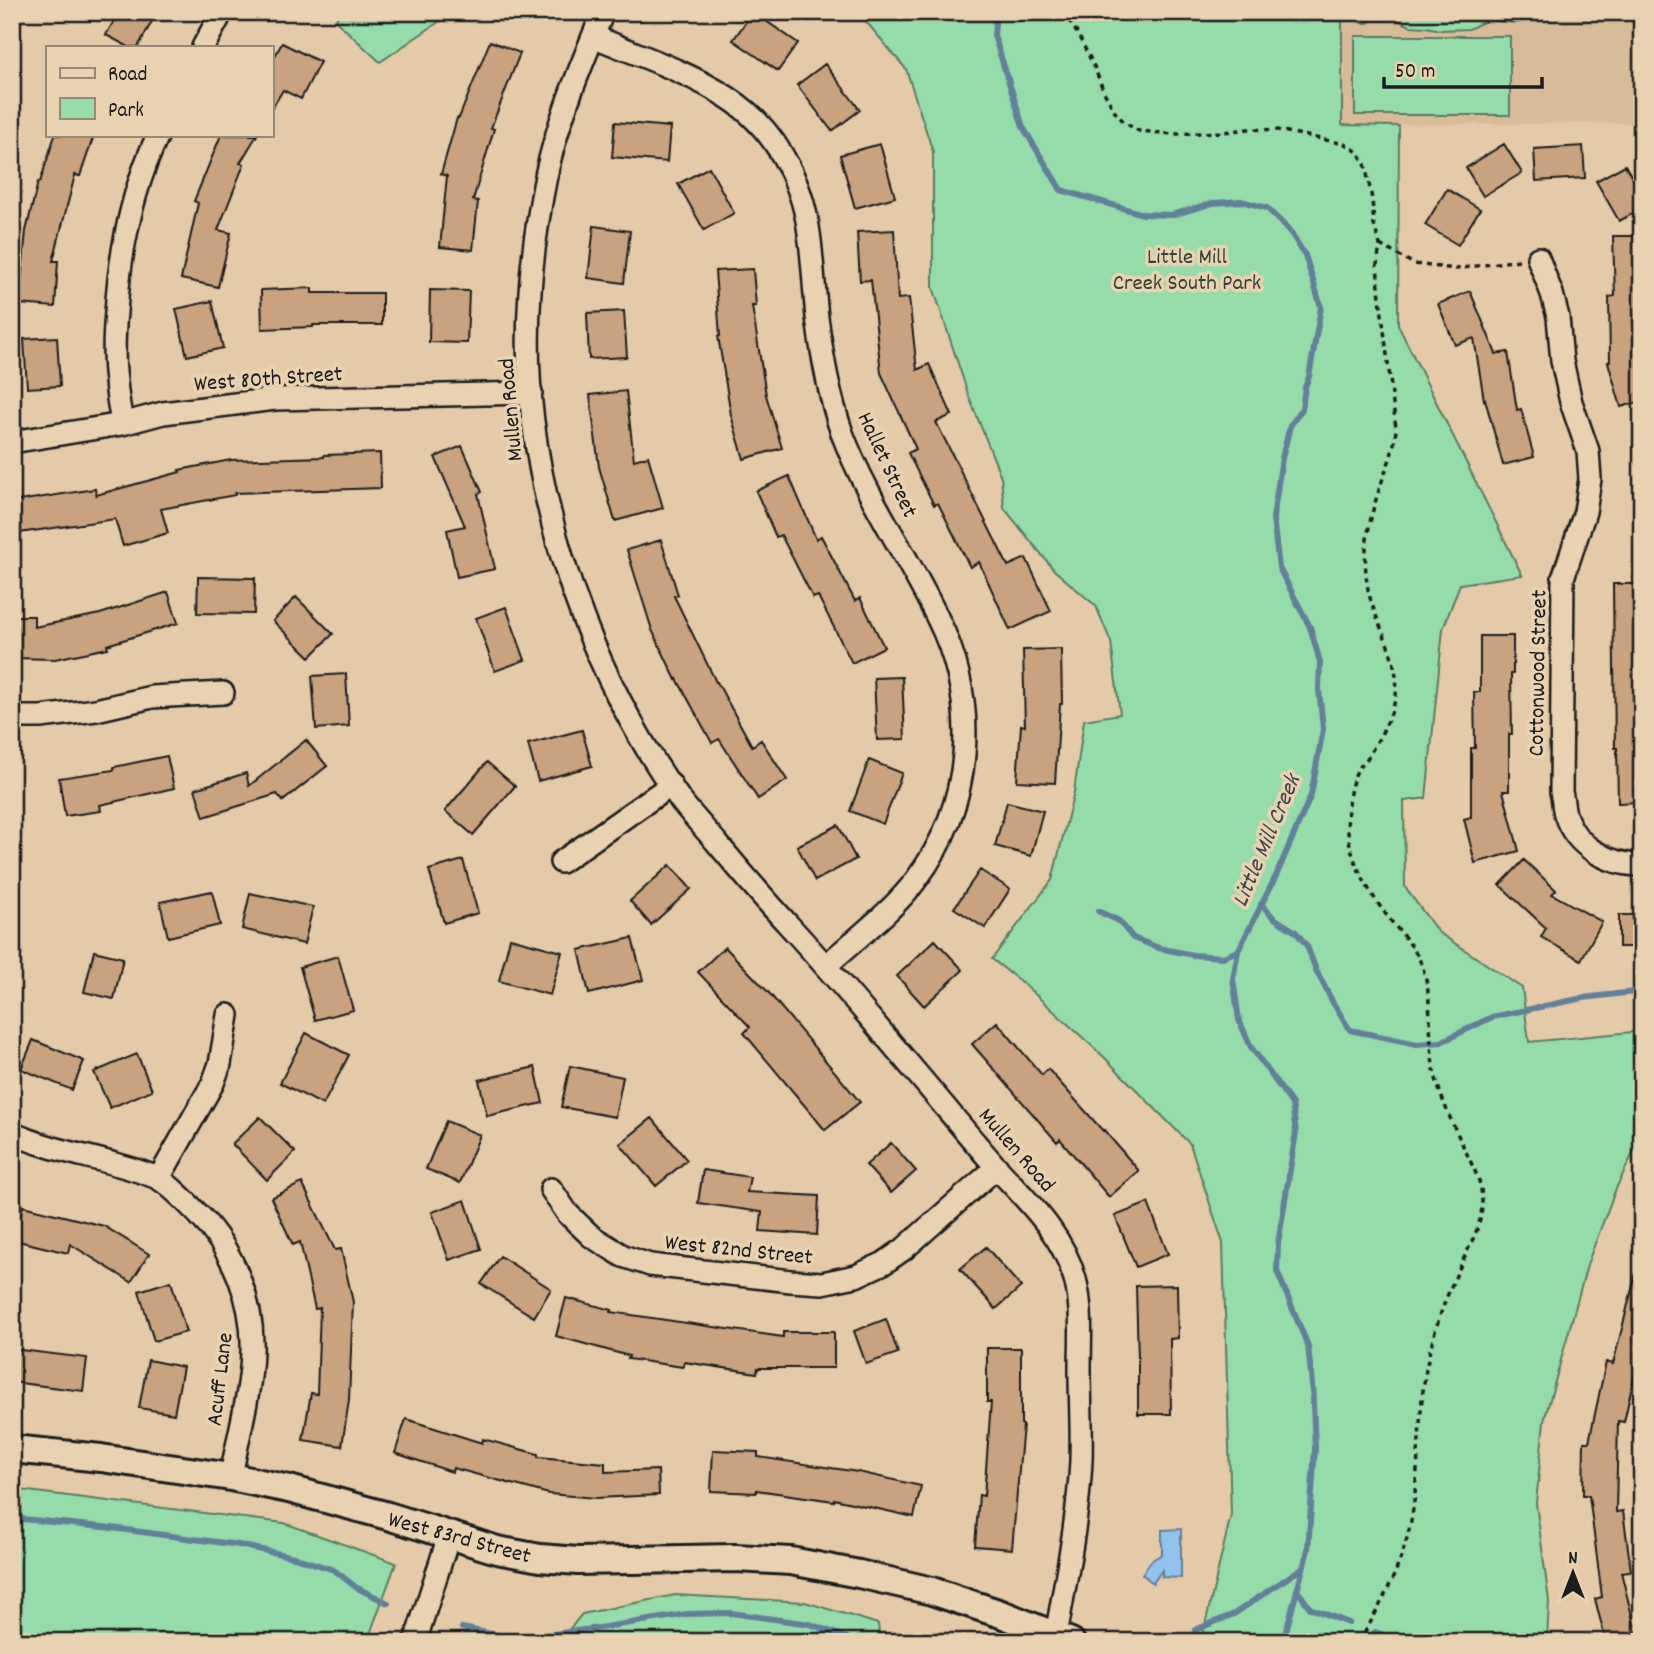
<svg xmlns="http://www.w3.org/2000/svg" width="1654" height="1654" font-family="Dekko,sans-serif">
  <rect width="100%" height="100%" fill="#e4caa8"/>
  <filter id="ink" filterUnits="userSpaceOnUse"><feTurbulence type="fractalNoise" baseFrequency=".0143" numOctaves="2"/><feDisplacementMap in="SourceGraphic" scale="14" xChannelSelector="R" yChannelSelector="G"/><feConvolveMatrix kernelMatrix="1 2 1 2 8 2 1 2 1" color-interpolation-filters="sRGB"/></filter>
  <g filter="url(#ink)">
    <!-- built -->
    <path fill="#d8bb99" d="M 1342,12 L 1642,12 L 1642,123 L 1342,125 Z"/>
    <!-- green -->
    <path fill="#96dcaa" stroke="#597c63" stroke-width="2" d="M 339,12 L 443,12 L 446,17 L 380,62 L 336,21 Z
      M 858,12 L 1342,12 L 1342,125 L 1399,126 L 1398,325 L 1522,575 L 1460,584 L 1443,629 L 1426,798 L 1404,801 L 1405,887 L 1438,932 L 1522,988 L 1529,1042 L 1642,1031 L 1642,1134 L 1615,1191 L 1588,1262 L 1544,1421 L 1536,1503 L 1549,1601 L 1547,1642 L 1201,1642 L 1231,1515 L 1223,1243 L 1190,1144 L 1103,1056 L 1026,986 L 992,959 L 1052,880 L 1074,792 L 1084,720 L 1120,714 L 1111,642 L 1096,606 L 1054,570 L 1004,508 L 1001,477 L 968,394 L 933,287 L 933,152 L 906,69 Z
      M 1352,12 L 1530,12 L 1525,21 L 1515,23 L 1487,20 L 1469,29 L 1441,30 L 1426,27 L 1410,26 L 1394,18 L 1380,20 L 1372,18 L 1368,23 L 1361,23 Z
      M 1355,36 L 1510,36 L 1510,115 L 1355,115 Z
      M 12,1489 L 284,1523 L 396,1563 L 367,1642 L 12,1642 Z
      M 675,1595 L 805,1602 L 878,1624 L 880,1642 L 559,1642 L 582,1614 Z"/>
    <!-- water -->
    <path fill="#91c3ed" stroke="#628099" stroke-width="2" d="M 1181,1529 L 1181,1578 L 1162,1577 L 1162,1570 L 1153,1583 L 1142,1574 L 1151,1561 L 1162,1554 L 1162,1530 Z"/>
    <g fill="none" stroke-linecap="round" stroke-linejoin="round">
      <!-- stream -->
      <path stroke="#628099" stroke-width="6" d="M 996,12 L 994,35 L 1023,127 L 1061,190 L 1143,214 L 1172,215 L 1213,203 L 1241,201 L 1267,208 L 1289,230 L 1305,255 L 1321,307 L 1309,377 L 1305,387 L 1302,409 L 1290,426 L 1282,458 L 1273,518 L 1279,568 L 1310,627 L 1320,662 L 1319,689 L 1323,729 L 1311,795 L 1276,876 L 1238,951 L 1233,979 L 1239,1020 L 1251,1047 L 1292,1104 L 1296,1132 L 1278,1244 L 1277,1271 L 1308,1346 L 1312,1384 L 1315,1448 L 1308,1550 L 1283,1642
        M 1261,904 L 1274,918 L 1296,932 L 1307,946 L 1316,970 L 1333,1003 L 1350,1030 L 1417,1044 L 1441,1042 L 1492,1017 L 1583,998 L 1642,991
        M 1098,911 L 1119,921 L 1133,938 L 1159,948 L 1193,955 L 1223,957 L 1238,951
        M 12,1518 L 112,1528 L 239,1545 L 294,1557 L 334,1570 L 357,1588 L 388,1603
        M 1297,1590 L 1310,1608 L 1349,1623
        M 462,1628 L 502,1636 L 538,1636 L 599,1628 L 687,1614 L 731,1613 L 810,1624 L 858,1642
        M 1195,1630 L 1234,1614 L 1302,1568
        M 1375,1632 L 1406,1642"/>
    </g>
    <!-- building -->
    <path fill="#c9a280" stroke="#1c1c1c" stroke-width="2" d="M 119,12 L 157,12 L 138,47 L 129,47 L 106,35 Z
      M 753,12 L 798,43 L 778,71 L 733,40 Z
      M 490,41 L 520,53 L 491,128 L 494,129 L 473,200 L 478,201 L 473,250 L 440,247 L 447,176 L 441,174 L 457,118 L 459,118 Z
      M 282,43 L 320,62 L 301,99 L 283,90 L 271,110 L 271,63 Z
      M 825,64 L 860,110 L 832,131 L 797,85 Z
      M 615,122 L 670,127 L 667,162 L 612,157 Z
      M 55,135 L 94,135 L 80,176 L 75,175 L 53,261 L 58,261 L 55,307 L 19,304 L 26,231 L 38,182 L 40,182 Z
      M 221,135 L 257,135 L 240,163 L 244,164 L 218,230 L 231,233 L 218,287 L 181,279 L 198,203 L 194,201 Z
      M 880,144 L 895,197 L 855,208 L 840,155 Z
      M 1504,144 L 1522,173 L 1483,196 L 1466,168 Z
      M 1583,146 L 1585,178 L 1536,181 L 1534,149 Z
      M 1625,165 L 1642,195 L 1642,209 L 1619,221 L 1596,181 Z
      M 709,167 L 734,213 L 704,230 L 678,184 Z
      M 1447,189 L 1480,209 L 1458,245 L 1425,225 Z
      M 594,226 L 630,231 L 624,283 L 588,278 Z
      M 894,230 L 898,299 L 909,298 L 917,370 L 929,364 L 952,415 L 936,422 L 1008,566 L 1026,558 L 1051,611 L 1010,630 L 979,562 L 970,567 L 938,503 L 934,505 L 908,453 L 916,449 L 881,373 L 871,280 L 860,281 L 857,232 Z
      M 1613,236 L 1642,236 L 1642,281 L 1639,281 L 1642,401 L 1621,407 L 1608,362 L 1610,361 L 1609,297 L 1615,296 Z
      M 753,269 L 756,306 L 752,306 L 766,395 L 782,448 L 744,459 L 731,415 L 718,336 L 720,336 L 715,271 Z
      M 312,288 L 312,293 L 382,293 L 382,325 L 313,325 L 313,327 L 262,329 L 261,290 Z
      M 430,290 L 469,291 L 467,343 L 429,342 Z
      M 1470,291 L 1496,354 L 1508,352 L 1517,410 L 1521,409 L 1534,457 L 1503,465 L 1485,399 L 1484,400 L 1474,338 L 1455,345 L 1438,304 Z
      M 212,301 L 223,348 L 187,356 L 176,309 Z
      M 624,311 L 627,357 L 589,359 L 587,313 Z
      M 57,337 L 60,386 L 27,388 L 24,339 Z
      M 626,391 L 634,460 L 648,456 L 663,508 L 615,521 L 599,467 L 590,395 Z
      M 462,446 L 482,492 L 478,494 L 495,569 L 457,577 L 447,530 L 465,526 L 435,457 Z
      M 380,453 L 381,488 L 235,493 L 235,495 L 161,509 L 168,533 L 123,546 L 115,519 L 12,534 L 12,502 L 95,489 L 96,495 L 180,472 L 179,470 L 231,460 L 324,457 L 324,455 Z
      M 789,476 L 816,539 L 821,536 L 855,601 L 860,598 L 884,647 L 852,663 L 818,596 L 813,598 L 781,535 L 776,537 L 756,491 Z
      M 661,540 L 678,595 L 674,596 L 716,682 L 717,682 L 752,746 L 761,740 L 787,780 L 758,799 L 719,739 L 712,743 L 677,679 L 676,680 L 652,630 L 627,550 Z
      M 198,577 L 255,578 L 254,614 L 197,613 Z
      M 1613,584 L 1642,584 L 1642,802 L 1618,803 L 1617,748 L 1615,748 Z
      M 168,592 L 178,623 L 107,645 L 108,648 L 55,659 L 12,658 L 12,616 L 34,616 L 34,627 L 100,614 Z
      M 296,597 L 333,634 L 310,657 L 273,621 Z
      M 506,607 L 525,660 L 495,671 L 476,618 Z
      M 1480,636 L 1513,636 L 1513,674 L 1511,674 L 1512,734 L 1509,734 L 1509,791 L 1503,791 L 1519,851 L 1475,863 L 1464,819 L 1471,817 L 1471,748 L 1475,748 L 1474,692 L 1480,692 Z
      M 1061,649 L 1062,704 L 1060,704 L 1055,783 L 1017,781 L 1021,725 L 1025,726 L 1023,650 Z
      M 346,674 L 349,726 L 316,729 L 312,676 Z
      M 902,677 L 905,739 L 877,740 L 874,678 Z
      M 582,730 L 592,766 L 538,781 L 528,744 Z
      M 306,740 L 327,766 L 283,801 L 277,794 L 204,817 L 195,789 L 246,773 L 249,786 Z
      M 167,756 L 174,788 L 100,805 L 101,811 L 65,816 L 59,778 L 114,770 L 114,767 Z
      M 869,760 L 902,773 L 883,824 L 850,811 Z
      M 487,762 L 515,786 L 473,835 L 445,811 Z
      M 1007,802 L 1043,811 L 1031,856 L 995,846 Z
      M 838,825 L 856,859 L 815,881 L 797,846 Z
      M 463,860 L 478,913 L 444,923 L 429,870 Z
      M 1524,860 L 1556,890 L 1552,894 L 1602,922 L 1581,960 L 1541,937 L 1546,928 L 1500,885 Z
      M 670,865 L 691,889 L 651,925 L 630,901 Z
      M 980,870 L 1010,889 L 985,928 L 954,908 Z
      M 212,891 L 220,925 L 168,937 L 160,902 Z
      M 250,893 L 313,907 L 304,944 L 242,929 Z
      M 1619,915 L 1642,915 L 1642,947 L 1619,947 Z
      M 510,938 L 562,952 L 550,995 L 499,981 Z
      M 632,938 L 643,980 L 589,994 L 579,950 Z
      M 935,940 L 963,970 L 924,1006 L 897,976 Z
      M 725,947 L 769,993 L 860,1102 L 825,1130 L 744,1033 L 750,1027 L 698,972 Z
      M 94,951 L 123,958 L 114,999 L 84,992 Z
      M 338,956 L 353,1010 L 315,1020 L 300,967 Z
      M 997,1022 L 1042,1075 L 1048,1069 L 1103,1131 L 1104,1130 L 1139,1171 L 1109,1197 L 1060,1139 L 1057,1142 L 972,1044 Z
      M 306,1033 L 349,1055 L 323,1105 L 280,1083 Z
      M 33,1040 L 84,1061 L 72,1090 L 21,1069 Z
      M 137,1054 L 152,1090 L 110,1108 L 94,1072 Z
      M 570,1066 L 623,1077 L 615,1117 L 561,1107 Z
      M 535,1067 L 543,1103 L 487,1116 L 479,1080 Z
      M 260,1117 L 295,1152 L 267,1180 L 232,1144 Z
      M 652,1118 L 687,1160 L 656,1186 L 620,1144 Z
      M 446,1121 L 480,1135 L 460,1183 L 426,1169 Z
      M 891,1143 L 916,1171 L 891,1193 L 866,1165 Z
      M 703,1170 L 750,1177 L 747,1192 L 819,1196 L 817,1235 L 760,1231 L 762,1212 L 698,1203 Z
      M 302,1183 L 335,1250 L 341,1249 L 353,1302 L 349,1400 L 342,1446 L 303,1440 L 311,1393 L 317,1394 L 320,1308 L 315,1309 L 300,1242 L 293,1245 L 271,1198 Z
      M 465,1200 L 481,1249 L 449,1260 L 432,1212 Z
      M 1148,1203 L 1168,1254 L 1136,1267 L 1115,1216 Z
      M 23,1206 L 104,1226 L 149,1254 L 131,1282 L 70,1244 L 68,1253 L 14,1240 Z
      M 986,1247 L 1021,1287 L 996,1309 L 960,1269 Z
      M 500,1256 L 551,1289 L 534,1317 L 481,1284 Z
      M 1636,1273 L 1642,1274 L 1642,1341 L 1624,1422 L 1618,1421 L 1616,1512 L 1623,1511 L 1631,1571 L 1621,1572 L 1637,1636 L 1614,1642 L 1606,1642 L 1595,1599 L 1602,1597 L 1589,1495 L 1583,1495 L 1584,1442 L 1589,1442 L 1606,1362 L 1613,1364 Z
      M 171,1281 L 186,1332 L 154,1341 L 139,1291 Z
      M 1177,1285 L 1178,1338 L 1170,1339 L 1171,1414 L 1138,1414 L 1138,1359 L 1136,1286 Z
      M 566,1298 L 612,1310 L 611,1312 L 783,1337 L 783,1332 L 834,1332 L 834,1368 L 758,1368 L 757,1373 L 684,1362 L 683,1367 L 628,1359 L 629,1356 L 556,1336 Z
      M 886,1319 L 898,1353 L 866,1364 L 854,1331 Z
      M 987,1348 L 1021,1348 L 1021,1424 L 1023,1425 L 1012,1549 L 975,1546 L 979,1495 L 984,1496 L 991,1402 L 987,1402 Z
      M 12,1349 L 87,1358 L 83,1391 L 12,1382 Z
      M 148,1360 L 183,1367 L 174,1414 L 139,1408 Z
      M 406,1419 L 482,1443 L 483,1439 L 538,1454 L 538,1457 L 605,1463 L 605,1472 L 658,1470 L 659,1495 L 596,1498 L 549,1494 L 453,1468 L 452,1472 L 395,1453 Z
      M 713,1450 L 758,1452 L 758,1457 L 858,1472 L 921,1486 L 914,1517 L 834,1499 L 834,1501 L 756,1490 L 756,1493 L 711,1491 Z"/>
    <g fill="none" stroke-linecap="round" stroke-linejoin="round">
      <defs>
        <path id="minor" d="M 603,12 C 581,66 558,119 546,176 C 530,255 523,342 533,421 C 550,556 602,690 681,801 C 692,815 705,829 717,843 C 742,873 768,903 795,932 C 834,975 871,1019 908,1063 C 938,1098 967,1134 997,1168 C 1028,1202 1062,1233 1075,1279 C 1083,1308 1080,1340 1080,1370 C 1080,1400 1082,1431 1081,1461 C 1078,1522 1065,1582 1055,1642
          M 593,36 C 638,55 686,71 727,97 C 773,126 802,179 809,233 C 813,261 814,289 817,317 C 822,356 829,396 842,433 C 867,499 908,556 938,619 C 980,704 973,804 916,880 C 893,911 854,940 826,966
          M 203,47 L 222,12
          M 1538,258 L 1552,294 L 1558,317 L 1562,361 L 1571,402 L 1588,451 L 1590,479 L 1585,512 L 1563,578 L 1561,792 C 1563,799 1563,807 1565,814 C 1575,847 1609,865 1642,865
          M 122,424 C 120,410 117,396 116,381 C 113,359 114,334 116,312 C 120,251 132,190 158,135
          M 12,442 L 122,424 L 163,413 L 275,399 L 531,393
          M 12,717 L 41,717 L 96,710 L 152,697 L 223,693
          M 561,862 L 671,785
          M 12,1133 C 58,1154 108,1158 155,1177 C 169,1183 188,1204 199,1215 C 233,1250 254,1302 252,1351 C 251,1393 238,1435 231,1477
          M 159,1178 L 213,1083 L 220,1064 L 228,1015
          M 551,1189 L 568,1214 L 591,1236 L 623,1256 L 650,1265 L 791,1281 L 822,1283 L 856,1276 L 884,1263 L 904,1249 L 997,1167
          M 415,1642 L 449,1536"/>
        <path id="tertiary" d="M 12,1449 L 101,1458 L 231,1477 L 289,1489 L 388,1516 L 497,1550 L 540,1558 L 578,1561 L 736,1558 L 791,1561 L 859,1574 L 932,1591 L 1004,1615 L 1071,1642"/>
      </defs>
      <!-- minor casing -->
      <use href="#minor" stroke="#1c1c1c" stroke-width="26"/>
      <!-- tertiary casing -->
      <use href="#tertiary" stroke="#1c1c1c" stroke-width="32"/>
      <!-- path -->
      <path stroke="#1c1c1c" stroke-width="3.5" stroke-dasharray="5 5" stroke-linecap="butt" d="M 1064,12 L 1077,33 L 1093,64 L 1104,92 L 1115,112 L 1125,123 L 1139,131 L 1174,134 L 1224,132 L 1248,129 L 1278,130 L 1345,144 L 1358,152 L 1365,164 L 1372,199 L 1374,225 L 1380,245 L 1377,265 L 1380,298 L 1396,428 C 1395,449 1388,464 1381,484 C 1370,516 1362,549 1367,583 C 1372,622 1404,660 1395,700 C 1391,719 1378,740 1368,757 C 1365,762 1361,765 1358,769 C 1349,784 1346,815 1348,832 C 1351,866 1374,900 1395,926 C 1403,935 1411,944 1417,955 C 1435,986 1427,1035 1434,1070 C 1442,1108 1463,1143 1478,1178 C 1482,1190 1483,1202 1481,1215 C 1478,1233 1466,1252 1459,1269 C 1448,1292 1439,1316 1433,1339 C 1417,1394 1421,1453 1413,1509 C 1406,1558 1384,1600 1359,1642
        M 1380,245 L 1414,264 L 1456,269 L 1519,260"/>
      <!-- minor -->
      <use href="#minor" stroke="#e8d2b1" stroke-width="21"/>
      <!-- tertiary -->
      <use href="#tertiary" stroke="#e8d2b1" stroke-width="26"/>
    </g>
  </g>
  <g text-anchor="middle" stroke-width="7" stroke-linejoin="round" paint-order="stroke">
    <!-- park labels -->
    <g font-size="23" fill="#344238" stroke="#e8d2b1">
      <text x="1187" y="263">Little Mill<tspan x="1187" dy="26">Creek South Park</tspan></text>
    </g>
    <!-- street labels -->
    <g font-size="23" fill="#1c1c1c" stroke="#e8d2b1">
      <text transform="translate(268 377) rotate(-4)" y="8">West 80th Street</text>
      <text transform="translate(509 410) rotate(-95)" y="8">Mullen Road</text>
      <text transform="translate(889 464) rotate(65)" y="8">Hallet Street</text>
      <text transform="translate(1536 673) rotate(-89)" y="8">Cottonwood Street</text>
      <text transform="translate(1018 1149) rotate(49)" y="8">Mullen Road</text>
      <text transform="translate(739 1248) rotate(6)" y="8">West 82nd Street</text>
      <text transform="translate(218 1379) rotate(-83)" y="8">Acuff Lane</text>
      <text transform="translate(460 1536) rotate(15)" y="8">West 83rd Street</text>
    </g>
    <!-- water labels -->
    <g font-size="24" font-style="italic" fill="#394650" stroke="#e8d2b1">
      <text transform="translate(1265 840) rotate(-67)" y="8">Little Mill Creek</text>
    </g>
  </g>
  <!-- margin -->
  <rect width="1654" height="1654" fill="none" stroke="#e8d2b1" stroke-width="42"/>
  <rect x="21" y="21" width="1612" height="1612" fill="none" stroke="#1c1c1c" stroke-width="2.5" filter="url(#ink)"/>
  <!-- legend -->
  <rect x="46" y="46" width="228" height="91" fill="#e8d2b1" stroke="#968975" stroke-width="2"/>
  <rect x="60" y="68" width="35" height="10" fill="#e8d2b1" stroke="#968975" stroke-width="2"/>
  <text x="108" y="80" font-size="21" fill="#1c1c1c">Road</text>
  <rect x="60" y="98" width="35" height="21" fill="#96dcaa" stroke="#968975" stroke-width="2"/>
  <text x="108" y="116" font-size="21" fill="#1c1c1c">Park</text>
  <!-- north arrow -->
  <g transform="translate(1573 1573)" stroke="#e8d2b1" stroke-width="5" paint-order="stroke">
  <path d="M0-5L12 26L0 18L-12 26Z" fill="#1c1c1c"/>
  <text y="-10" font-size="19" font-weight="bold" text-anchor="middle" fill="#1c1c1c">N</text>
  </g>
  <!-- scale -->
  <path d="M1384 77v10h158v-10" fill="none" stroke="#1c1c1c" stroke-width="3.5"/>
  <text x="1395" y="77" font-size="21" fill="#1c1c1c" stroke="#e8d2b1" stroke-width="5" paint-order="stroke">50 m</text>
</svg>
